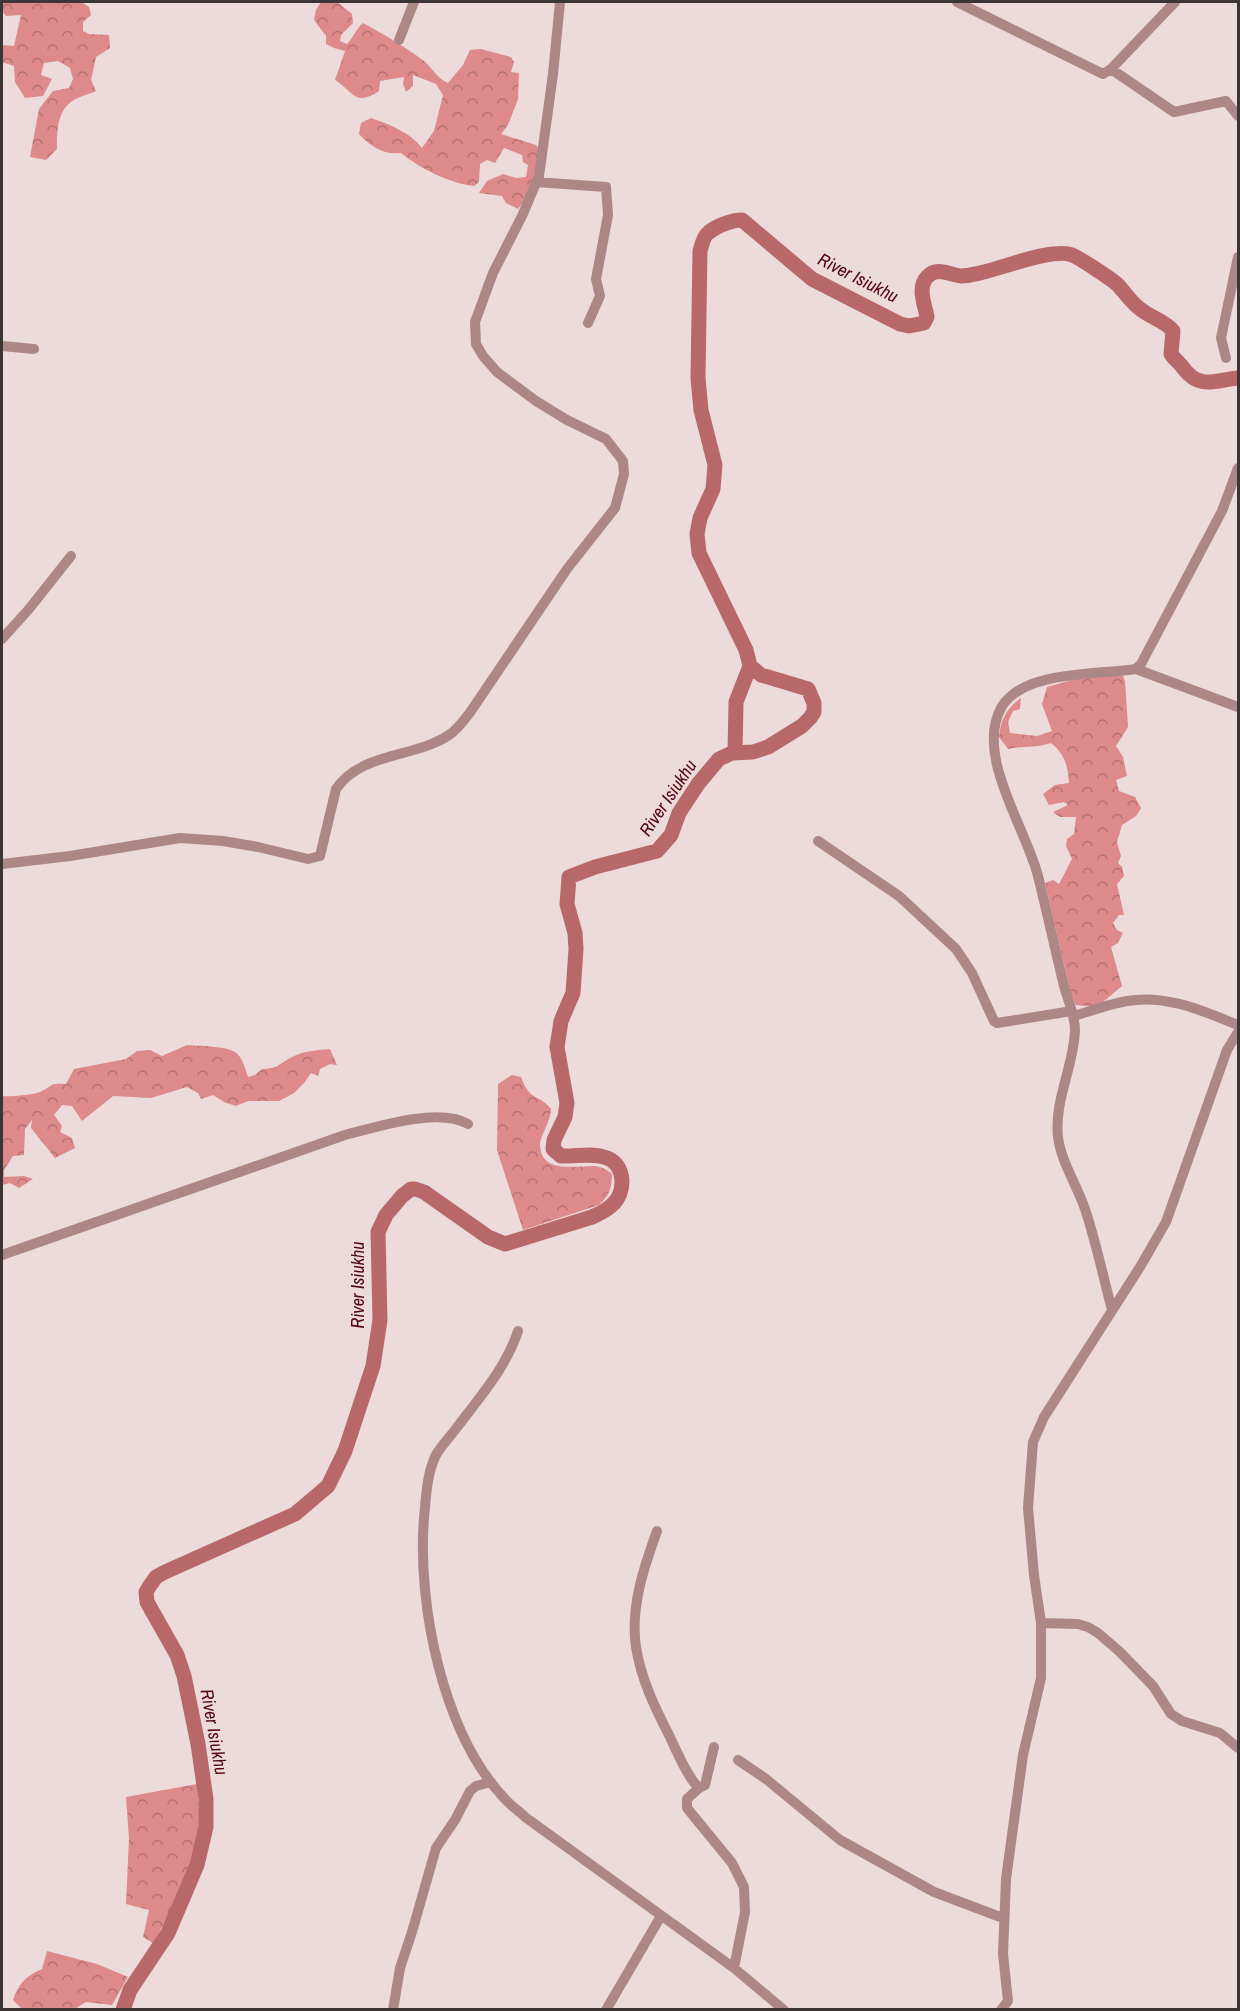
<svg xmlns="http://www.w3.org/2000/svg" width="1240" height="2011" font-family="'Archivo Narrow',sans-serif">
  <defs>
    <pattern id="forest-crowns" width="20" height="18" patternUnits="userSpaceOnUse" patternTransform="scale(1.5)"><rect width="20" height="18" fill="#de898a"/><path d="M2 6a3 3 0 1 1 6 0M12 15a3 3 0 1 1 6 0" fill="none" stroke="#b57172"/></pattern>
  </defs>
  <rect width="100%" height="100%" fill="#ecdbda"/>
  <!-- forest -->
  <path fill="url(#forest-crowns)" d="M 3,2 L 81,2 L 89,7 L 91,15 L 83,22 L 83,31 L 89,34 L 109,35 L 110,48 L 96,57 L 91,80 L 96,91 C 90,94 84,95 78,98 C 57,107 57,129 57,149 L 46,160 L 30,157 L 39,109 L 53,91 L 69,88 L 73,79 L 70,68 L 58,61 L 44,63 L 41,75 L 52,79 L 43,96 L 25,98 L 15,82 L 14,66 L 2,62 L 2,45 L 14,46 L 21,15 L 6,16 L 2,11 Z
    M 321,2 L 337,2 L 352,14 L 353,23 L 341,35 L 340,41 L 347,44 C 354,37 356,29 363,23 C 385,35 404,46 424,61 C 433,69 438,79 448,83 L 463,65 L 470,50 L 481,49 L 511,57 L 514,62 L 511,72 L 519,73 L 518,99 L 508,125 L 501,134 L 536,145 L 539,149 C 536,170 532,192 518,209 L 506,203 L 502,196 L 479,193 L 487,181 L 503,174 L 516,178 L 526,177 L 528,165 L 523,162 L 522,155 L 504,148 L 495,163 L 487,160 L 480,164 L 479,182 L 474,186 C 449,183 421,169 401,153 C 384,155 371,147 359,134 L 361,123 L 371,118 C 389,124 411,133 422,148 L 434,131 L 443,95 L 436,84 L 413,75 L 413,86 L 406,92 L 403,84 L 404,77 L 380,81 L 379,91 C 355,107 354,92 335,80 L 345,51 L 334,48 L 326,44 L 326,36 L 314,20 L 316,10 Z
    M 1097,673 L 1123,676 L 1125,681 L 1128,727 L 1116,746 L 1123,757 L 1127,776 L 1116,780 L 1119,791 L 1135,797 L 1141,808 L 1136,816 L 1122,825 L 1117,842 L 1121,856 L 1118,863 L 1122,867 L 1124,876 L 1117,884 L 1124,915 L 1119,915 L 1113,923 L 1117,930 L 1123,933 L 1118,943 L 1111,947 L 1122,986 L 1097,1007 L 1076,1005 L 1071,994 L 1045,883 L 1053,880 L 1059,884 L 1072,859 L 1066,846 L 1067,839 L 1074,834 L 1076,817 L 1060,817 L 1053,812 L 1068,805 L 1064,802 L 1049,805 L 1043,794 L 1055,785 L 1069,783 C 1068,767 1065,754 1051,743 C 1037,748 1022,746 1008,749 L 999,737 C 1001,719 1006,709 1021,698 L 1020,709 L 1013,711 L 1008,722 L 1010,733 L 1037,736 L 1052,731 L 1042,704 L 1047,687 Z
    M 187,1045 C 199,1046 226,1046 235,1052 C 243,1057 245,1069 248,1077 L 255,1075 L 262,1069 C 277,1069 279,1064 292,1057 C 304,1051 317,1050 330,1049 L 337,1065 L 330,1064 L 320,1069 L 318,1076 L 311,1073 L 304,1083 L 294,1093 L 279,1101 L 248,1101 L 236,1106 L 224,1102 L 213,1095 L 201,1099 L 198,1093 L 187,1087 L 151,1098 L 113,1096 L 82,1121 L 72,1106 L 62,1105 L 54,1115 L 62,1126 L 60,1132 L 72,1138 L 75,1148 L 55,1158 L 31,1128 L 32,1120 L 25,1129 L 24,1155 L 13,1156 L 4,1170 L 4,1177 L 24,1176 L 33,1179 L 19,1188 L 10,1183 L 2,1185 L 2,1096 C 10,1097 32,1095 40,1092 C 54,1086 47,1083 66,1084 L 74,1069 L 126,1059 L 137,1051 L 150,1050 L 162,1056 Z
    M 512,1075 L 521,1077 C 530,1102 538,1093 551,1109 C 550,1124 540,1135 540,1145 C 541,1175 577,1165 595,1166 C 602,1167 606,1169 612,1174 C 612,1188 609,1196 599,1205 L 523,1230 L 497,1150 L 498,1084 Z
    M 197,1784 C 198,1798 200,1813 199,1826 C 194,1868 174,1908 153,1943 L 143,1937 L 149,1910 L 126,1904 L 129,1838 L 126,1797 Z
    M 47,1951 L 97,1964 L 128,1977 L 112,2005 L 86,2002 L 75,2009 L 22,2009 L 13,2000 C 18,1984 27,1975 42,1969 Z"/>
  <g fill="none" stroke-linecap="round" stroke-linejoin="round">
    <!-- river -->
    <path stroke="#b9686a" stroke-width="15" d="M 735,753 L 736,702 L 750,666
      M 123,2010 L 130,1990 L 168,1933 L 197,1865 L 206,1827 L 206,1799 L 198,1744 L 184,1676 L 177,1655 L 147,1602 L 146,1592 L 149,1587 L 156,1577 L 165,1572 L 295,1514 L 328,1486 L 345,1451 L 373,1366 L 380,1320 L 378,1232 L 386,1215 L 402,1196 L 411,1189 L 415,1189 L 424,1192 L 488,1237 L 505,1244 L 592,1217 C 599,1214 606,1211 612,1205 C 626,1193 626,1165 607,1158 C 591,1152 576,1157 561,1156 L 553,1149 L 554,1140 L 565,1117 L 567,1103 L 557,1047 L 561,1021 L 573,993 L 576,949 L 575,933 L 567,904 L 569,877 L 595,867 L 657,851 L 671,835 L 679,813 L 698,784 L 719,759 L 732,753 L 753,752 L 768,747 L 802,726 L 810,718 L 814,712 L 814,703 L 808,689 L 761,675 L 750,666 L 746,650 L 699,553 L 697,534 L 700,518 L 713,489 L 715,465 L 701,410 L 698,378 L 700,251 C 702,245 703,237 708,233 C 716,226 732,220 742,220 L 812,279 L 900,324 L 909,326 L 924,323 L 927,317 C 925,305 917,288 927,277 C 937,266 950,275 961,276 C 965,276 971,275 975,274 C 998,270 1053,247 1072,255 C 1078,257 1113,280 1118,285 C 1126,294 1133,305 1143,311 C 1154,319 1165,321 1173,331 L 1171,354 C 1175,360 1180,363 1184,369 C 1200,390 1216,380 1238,378"/>
    <!-- minor -->
    <path stroke="#ad8786" stroke-width="10" d="M 957,2 L 1103,74 L 1111,69 L 1175,2
      M 399,40 L 414,2
      M 1111,69 L 1174,112 L 1226,101 L 1238,116
      M 536,182 L 606,187 L 608,215 L 596,279 L 600,296 L 588,323
      M 2,346 L 34,349
      M 1226,358 L 1221,338 L 1238,257
      M 2,639 L 29,609 L 71,556
      M 1136,669 L 1238,707
      M 818,841 L 899,896 L 956,949 L 972,973 L 994,1021 L 997,1023 L 1072,1011
      M 2,864 L 70,856 L 180,838 L 223,841 L 258,847 L 308,859 L 320,856 L 336,789 C 361,752 415,758 449,735 C 458,729 465,719 471,711 L 567,569 L 615,508 L 624,474 L 623,461 L 606,439 L 567,420 L 536,401 L 497,372 L 483,356 L 476,344 L 475,322 L 493,273 L 522,216 L 539,176 L 553,74 L 560,2
      M 1074,1016 C 1091,1011 1109,1004 1127,1001 C 1166,994 1203,1011 1238,1025
      M 2,1255 L 345,1135 C 376,1127 438,1107 468,1124
      M 1112,1310 C 1103,1276 1096,1242 1085,1209 C 1077,1185 1061,1162 1058,1137 C 1054,1100 1074,1066 1075,1030 C 1075,1015 1068,1001 1064,986 C 1055,949 1047,912 1038,876 C 1026,828 975,756 1001,708 C 1022,670 1098,675 1136,669 L 1141,664 L 1222,511 L 1238,468
      M 518,1331 C 506,1368 479,1398 455,1430 C 449,1438 441,1446 436,1455 C 427,1472 426,1498 424,1518 C 417,1605 443,1734 505,1799 C 511,1806 519,1811 525,1817 L 734,1968 L 784,2010
      M 657,1531 C 644,1567 630,1608 636,1647 C 641,1679 655,1708 670,1737 C 677,1752 688,1778 699,1788 L 705,1785 L 714,1747
      M 1041,1623 L 1078,1624 L 1088,1627 L 1098,1633 L 1120,1652 L 1153,1686 L 1171,1714 L 1182,1721 L 1220,1733 L 1238,1748
      M 738,1760 L 766,1779 L 840,1840 L 934,1892 L 1003,1918
      M 699,1788 L 687,1799 L 687,1808 L 732,1863 L 744,1887 L 745,1912 L 734,1968
      M 393,2010 L 400,1968 L 412,1932 L 436,1848 L 455,1820 L 470,1791 L 476,1786 L 491,1782
      M 606,2010 L 661,1916
      M 1001,2010 L 1008,2001 L 1003,1954 L 1006,1879 L 1023,1755 L 1041,1678 L 1041,1623 L 1034,1575 L 1028,1508 L 1033,1442 L 1044,1417 L 1140,1267 L 1166,1222 L 1227,1050 L 1238,1032"/>
  </g>
  <g text-anchor="middle" stroke-width="6" stroke-linejoin="round" paint-order="stroke">
    <!-- water labels -->
    <g font-size="18" font-style="italic" fill="#520512" stroke="#ecdbda">
      <text transform="translate(858 278) rotate(27)" y="6">River Isiukhu</text>
      <text transform="translate(668 798) rotate(-56)" y="6">River Isiukhu</text>
      <text transform="translate(358 1285) rotate(-90)" y="6">River Isiukhu</text>
      <text transform="translate(214 1732) rotate(80)" y="6">River Isiukhu</text>
    </g>
  </g>
  <!-- border -->
  <rect width="1240" height="2011" fill="none" stroke="#3c3535" stroke-width="6"/>
</svg>
